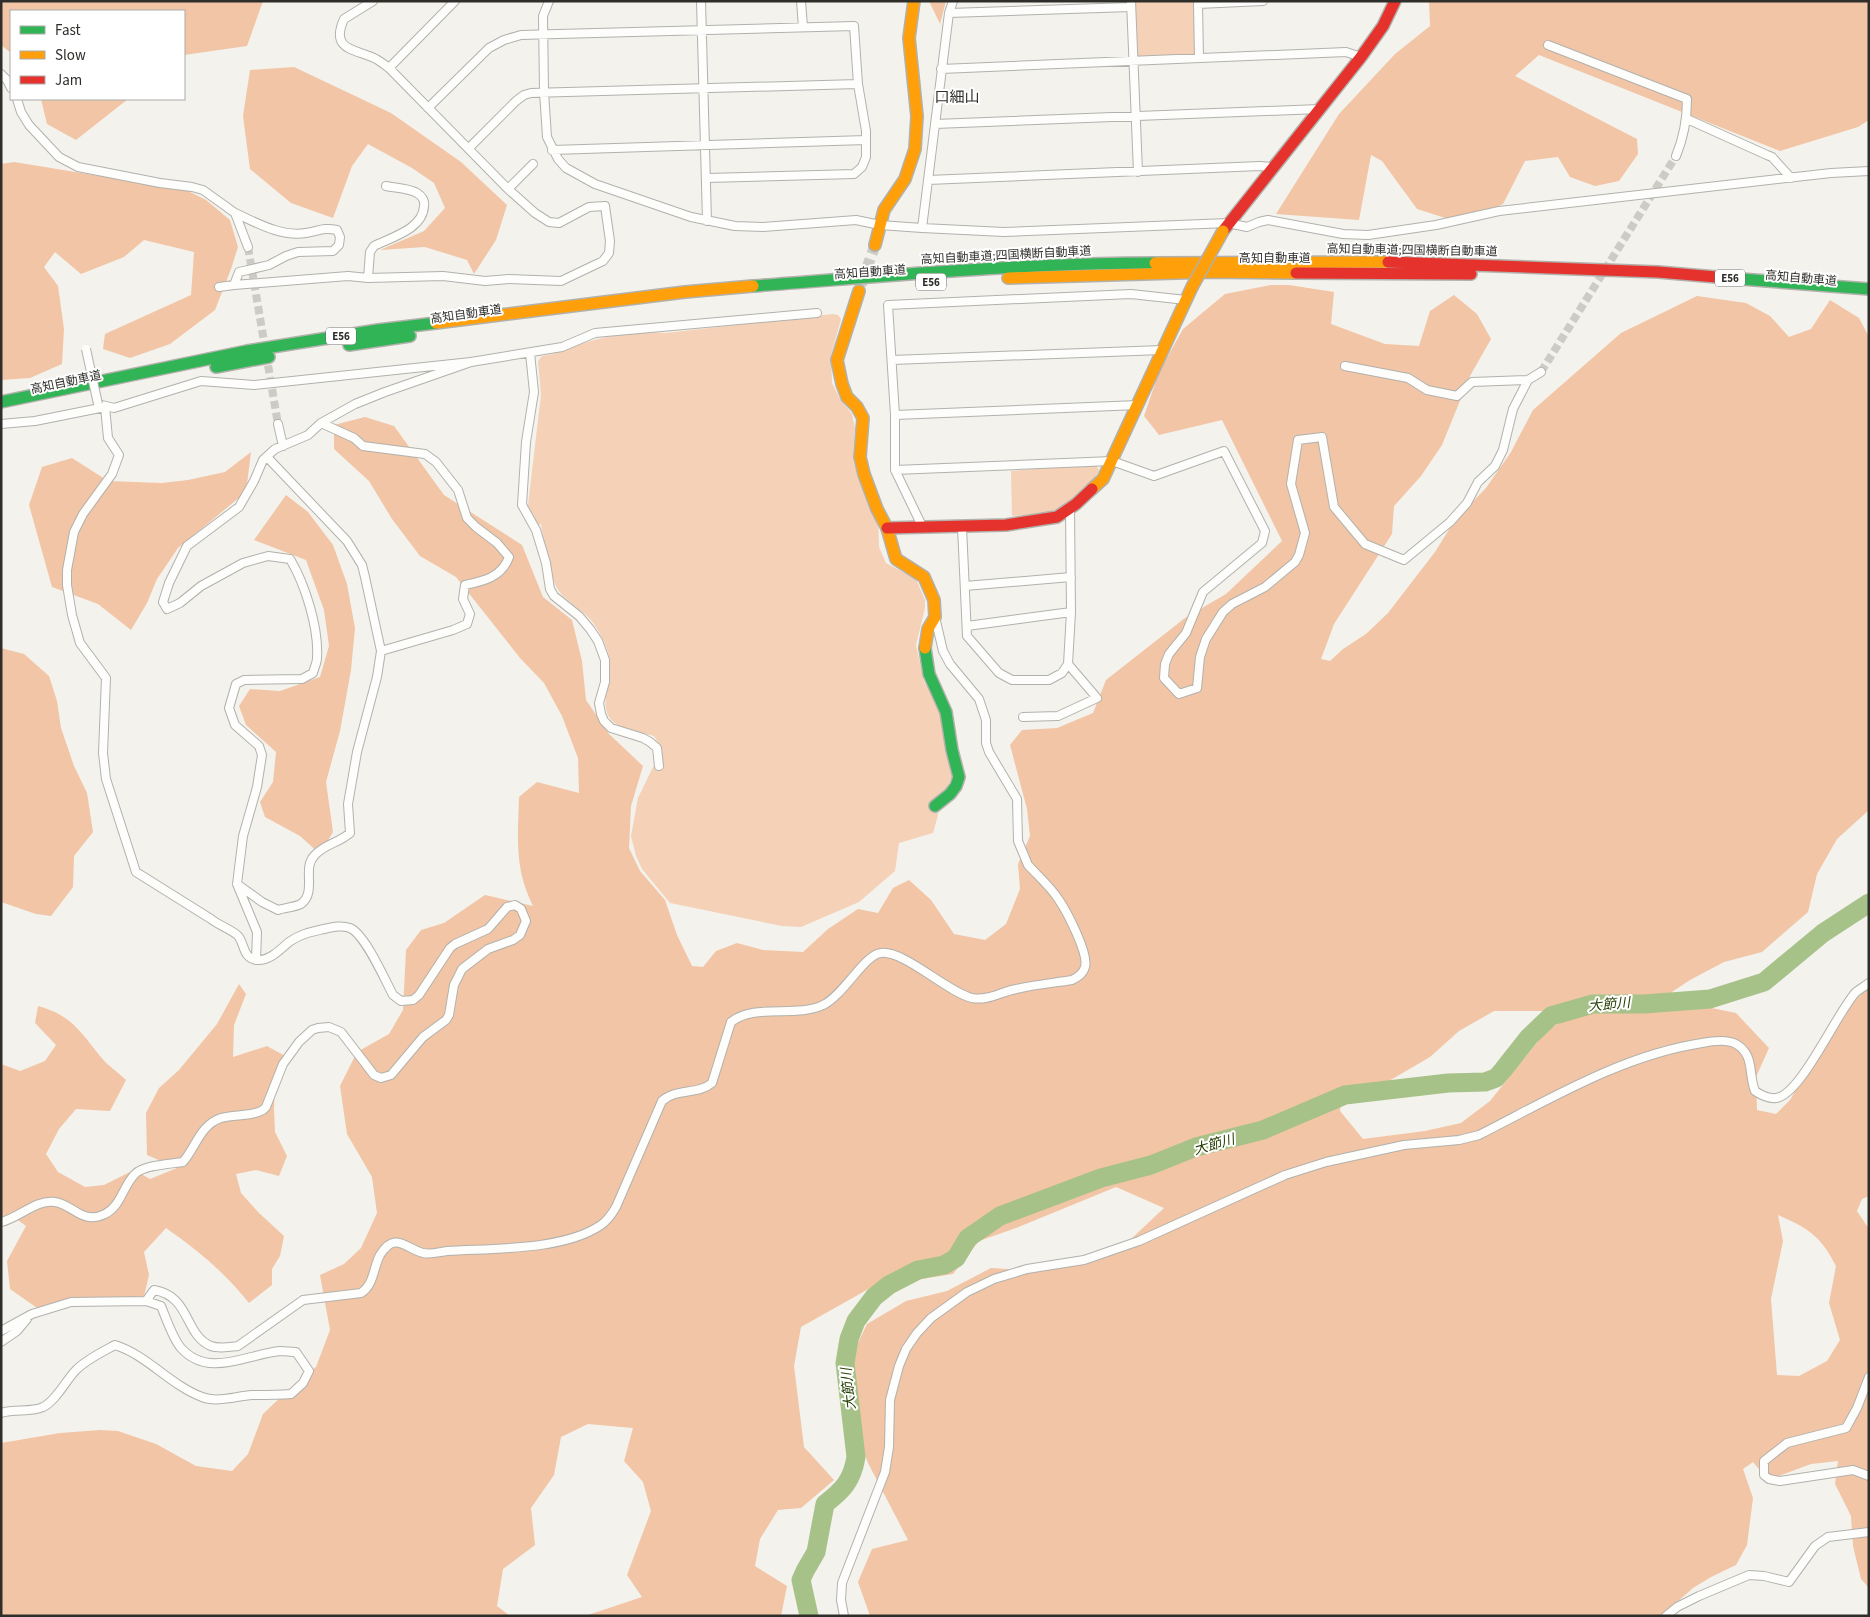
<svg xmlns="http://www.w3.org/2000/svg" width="1870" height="1617" font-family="'Source Sans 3','Noto Sans JP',sans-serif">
  <rect width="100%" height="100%" fill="#f4f2ec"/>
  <!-- green -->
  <path fill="#f4d1b7" d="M 1135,1 L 1194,1 L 1197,56 L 1138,58 Z
    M 833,314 L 838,315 L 841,319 L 831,355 L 832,383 L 840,399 L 852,414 L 855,428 L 853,454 L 854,464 L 878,520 L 879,547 L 886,563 L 916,579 L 925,600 L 925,608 L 916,645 L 924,682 L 930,691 L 944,722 L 952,777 L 943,794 L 934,799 L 938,815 L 933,833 L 899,843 L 895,871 L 859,902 L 801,927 L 782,926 L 670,903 L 642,869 L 636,856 L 631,836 L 638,798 L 654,765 L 662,765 C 662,754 661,746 654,736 C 640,732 618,730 609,717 C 599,701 614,676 609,656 C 606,644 598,628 590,619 C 581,609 567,602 559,591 C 550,579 543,539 541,524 L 537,525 L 528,505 L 541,395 L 538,361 L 542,356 C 560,354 570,347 587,342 C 613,334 639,332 666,333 Z
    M 1095,464 L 1099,470 C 1092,488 1070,504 1052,511 C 1040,515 1024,515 1012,516 L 1011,471 Z"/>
  <!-- forest -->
  <path fill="#f1c5a5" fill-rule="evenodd" d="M 1,1 L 263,1 L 247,46 L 184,55 L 184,11 L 11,11 L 11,53 L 1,45 Z
    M 929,1 L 946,1 L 940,24 Z
    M 1429,1 L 1869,1 L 1869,120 L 1858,127 L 1780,151 L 1539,55 L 1515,76 L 1637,139 L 1638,154 L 1619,181 L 1595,186 L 1570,177 L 1558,157 L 1525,161 L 1503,204 L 1461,223 L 1417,209 L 1382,161 L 1371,155 L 1359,220 L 1276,214 L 1339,114 L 1395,54 L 1430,26 Z
    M 294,67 L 391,113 L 461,162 L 507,205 L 496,240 L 474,274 L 467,260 L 425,247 L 380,250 L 424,231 L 445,208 L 434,183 L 412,168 L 368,144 L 352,166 L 333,218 L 291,203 L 250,169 L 243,116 L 250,70 Z
    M 41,99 L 128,99 L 76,140 L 47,124 Z
    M 14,162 L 186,190 L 206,200 L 230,220 L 238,247 L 231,269 L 215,310 L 170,344 L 130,358 L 103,349 L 105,334 L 191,295 L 194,252 L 144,240 L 124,257 L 81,274 L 55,252 L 44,267 L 58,286 L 64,329 L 62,364 L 30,378 L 1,380 L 1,164 Z
    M 1271,285 L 1289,285 L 1334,292 L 1331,324 L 1385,344 L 1419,346 L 1430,311 L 1454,295 L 1477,314 L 1491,339 L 1470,376 L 1442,445 L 1421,476 L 1394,506 L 1392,534 L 1334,624 L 1321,659 L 1330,661 L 1343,649 L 1366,634 L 1388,613 L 1435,552 L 1455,520 L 1486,488 L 1511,452 L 1533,410 L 1621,333 L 1697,296 L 1746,303 L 1770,316 L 1789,337 L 1811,329 L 1830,300 L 1859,318 L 1869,337 L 1869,810 L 1837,839 L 1817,874 L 1808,912 L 1762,952 L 1724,962 L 1690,980 L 1663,998 L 1736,1013 L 1769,1048 L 1756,1077 L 1757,1110 L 1776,1114 L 1790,1100 L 1835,1022 L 1869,986 L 1869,1196 L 1862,1199 L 1857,1211 L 1869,1229 L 1869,1588 L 1861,1579 L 1853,1546 L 1851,1516 L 1835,1484 L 1838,1461 L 1811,1464 L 1768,1480 L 1753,1462 L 1743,1469 L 1753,1498 L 1747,1545 L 1736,1565 L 1711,1577 L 1693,1588 L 1661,1616 L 870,1616 L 858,1582 L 872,1549 L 908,1540 L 868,1463 L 854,1427 L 847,1399 L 851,1357 L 867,1324 L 906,1301 L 947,1291 L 991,1268 L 1039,1271 L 1090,1263 L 1129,1241 L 1164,1208 L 1116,1187 L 1016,1228 L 979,1241 L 953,1274 L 872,1287 L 801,1327 L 794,1366 L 804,1447 L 834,1480 L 801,1508 L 778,1510 L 760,1539 L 755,1566 L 787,1586 L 781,1616 L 585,1616 L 642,1597 L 627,1575 L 651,1511 L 643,1482 L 624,1461 L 633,1428 L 588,1424 L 561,1437 L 554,1475 L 531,1508 L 535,1545 L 503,1569 L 497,1606 L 510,1616 L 1,1616 L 1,1443 L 60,1433 L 100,1430 L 118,1431 L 156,1444 L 196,1466 L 232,1471 L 248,1454 L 263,1414 L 287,1391 L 316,1367 L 330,1330 L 320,1275 L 344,1264 L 361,1248 L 377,1213 L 372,1177 L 347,1134 L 340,1086 L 357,1052 L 389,1034 L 403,1010 L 406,950 L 421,930 L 444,923 L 485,895 L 533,906 C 514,868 518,838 519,797 L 537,782 L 579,793 L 578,758 L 562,716 L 544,683 L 520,658 L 456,577 L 420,556 L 392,519 L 369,481 L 334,449 L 334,425 L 365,417 L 394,426 L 444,495 L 522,545 L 543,597 L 572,620 L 582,661 L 586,700 L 609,734 L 643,766 L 631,806 L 629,848 L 640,871 L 665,900 L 677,935 L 692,966 L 703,967 L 716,951 L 737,943 L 763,950 L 803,952 L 828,929 L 858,909 L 878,913 L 893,888 L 909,880 L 931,900 L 954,934 L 985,940 L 1006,924 L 1020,889 L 1018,864 L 1030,836 L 1027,809 L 1010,745 L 1022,730 L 1057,728 L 1093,713 L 1106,680 L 1185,618 L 1226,594 L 1282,541 L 1222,420 L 1159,435 L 1144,416 L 1159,372 L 1183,329 L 1225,294 ZM 1494,1011 L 1581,1011 L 1547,1030 L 1490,1101 L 1461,1123 L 1425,1131 L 1363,1139 L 1340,1111 L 1343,1086 L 1382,1085 L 1430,1057 L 1459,1031 ZM 1778,1215 C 1808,1228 1821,1236 1836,1266 L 1829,1303 L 1840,1340 L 1827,1361 L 1799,1376 L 1777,1375 L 1771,1299 L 1783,1241 Z
    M 251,452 L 246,492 L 178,548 L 157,579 L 147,603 L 131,630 L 98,604 L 52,587 L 29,505 L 42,467 L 72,458 L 108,481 L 162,483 L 188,480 L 225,472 Z
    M 286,495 L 308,512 L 333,545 L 347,584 L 355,628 L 351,670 L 340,731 L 326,782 L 333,832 L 320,854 L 300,836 L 265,817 L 260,802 L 273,782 L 276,752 L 246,725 L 239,706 L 250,689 L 280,691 L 320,677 L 329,646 L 324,610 L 306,560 L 254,540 Z
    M 1,648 L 24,654 L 49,676 L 57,701 L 61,728 L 74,766 L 87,793 L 93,832 L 74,856 L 73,887 L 51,916 L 36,914 L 1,902 Z
    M 239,984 L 246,994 L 234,1025 L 233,1057 L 267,1046 L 285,1056 L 275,1075 L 274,1109 L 275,1132 L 287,1156 L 279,1176 L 256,1170 L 236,1174 L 241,1193 L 259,1213 L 284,1236 L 280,1256 L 272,1269 L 272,1285 L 249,1303 C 225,1273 198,1250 166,1228 L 144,1252 L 149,1275 L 144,1296 L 112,1302 L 40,1310 L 10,1289 L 7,1261 L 26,1226 L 11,1215 L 1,1219 L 1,1064 L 20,1071 L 45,1061 L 56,1045 L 35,1023 L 38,1006 C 71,1015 80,1031 100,1056 C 107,1065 118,1072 126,1080 L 110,1111 L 76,1109 L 59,1129 L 46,1154 L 58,1172 L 85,1187 L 104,1185 L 134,1170 L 150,1179 L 177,1168 L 147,1155 L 146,1113 L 159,1088 L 179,1070 L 217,1024 Z"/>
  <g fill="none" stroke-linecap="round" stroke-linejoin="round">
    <!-- river -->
    <path stroke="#a6c289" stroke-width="19" d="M 809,1616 L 801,1580 L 805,1571 L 816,1552 L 825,1504 C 843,1490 852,1481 856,1457 L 845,1363 L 849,1339 L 856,1321 L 874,1297 L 889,1285 L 918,1270 L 944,1265 L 956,1258 L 968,1238 L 1000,1216 L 1101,1178 L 1151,1165 L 1196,1147 L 1263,1130 L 1345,1095 L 1448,1083 L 1485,1082 L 1496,1078 L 1503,1070 L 1529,1037 L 1551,1016 L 1593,1004 L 1644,1004 L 1710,999 L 1764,982 L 1823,933 L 1869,903"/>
    <!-- street-tunnel -->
    <path stroke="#cdcbc5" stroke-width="8" stroke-dasharray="8 4" stroke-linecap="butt" d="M 248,247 L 278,424
      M 1541,372 L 1676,156"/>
    <!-- secondary-tunnel -->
    <path stroke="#cdcbc5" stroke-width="11" stroke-dasharray="11 5.5" stroke-linecap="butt" d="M 861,285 L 875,245"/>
    <defs>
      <path id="street" d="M 549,1 L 543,16 L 544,92 L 547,137 L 558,159 L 566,168 L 595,184 L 691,217 L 735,226 L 763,227 L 856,220 L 880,225 L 922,228 L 1004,232 L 1228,223 L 1247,227 L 1259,222 L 1268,220 L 1343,234 L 1368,235 L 1436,225 L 1499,211 L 1831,173 L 1869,171
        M 701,1 L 707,221
        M 801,1 L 803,27
        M 1131,1 L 1138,172
        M 949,13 L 1131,7
        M 1548,45 L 1687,99 C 1687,119 1684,137 1676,156
        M 1199,58 L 1198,4 L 1263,1
        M 389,68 L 455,1
        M 941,69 L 1346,52 L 1361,57
        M 1,74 L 7,80 L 11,88
        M 17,99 L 21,112 L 29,125 L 59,157 L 78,167 L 160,183 L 192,187 L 203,190 L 235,213 L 248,247
        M 428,108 L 489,48 L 504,40 L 521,35 L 854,26 L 858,84 L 866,131 L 866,157 L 862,167 L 854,174 L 707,178
        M 1687,119 L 1767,155 L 1772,157 L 1791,178
        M 935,124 L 1319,109
        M 469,148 L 516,101 L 524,95 L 531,93 L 858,84
        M 552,150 L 866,140
        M 928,180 L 1260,166 L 1272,167
        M 508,189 L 533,164
        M 235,213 C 257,223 281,237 306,233 C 319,231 323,227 337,230 L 340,237 L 339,245 L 333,251 L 298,252 L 286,256 L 269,265 L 239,272 L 234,285 L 348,276 L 368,278 L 443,276 L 485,281 L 509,279 L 561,281 L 603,261 L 609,253 L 610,241 L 605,206 L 589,207 L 559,223 L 549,222 L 535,213 L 508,189 L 389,68 C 385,65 380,61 376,59 C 358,49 329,52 344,19 L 373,1
        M 922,228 L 949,13 L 953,1
        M 368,278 L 370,252 L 374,246 C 392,237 423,229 424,206 C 425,201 422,196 417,193 C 409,188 396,188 386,186
        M 219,287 L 234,285
        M 530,353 L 534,392 L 526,442 L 522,505 L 536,530 L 546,563 L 550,589 L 554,596 L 579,616 L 590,629 L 598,641 L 605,660 L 605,682 L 599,703 L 601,714 L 604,721 L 611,728 L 643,738 L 650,742 L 657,748 L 659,766
        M 892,360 L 1162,350
        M 1345,366 L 1408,378 L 1427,390 L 1457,396 L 1472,382 L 1528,380
        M 102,405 L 114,408 L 201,381 L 254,385 L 471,362 L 562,347 L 595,333 L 817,313
        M 895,415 L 1138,405
        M 321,423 L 354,438 L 363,446 L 425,454 L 436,462 L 458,490 L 467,518 L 476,527 L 497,543 L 509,557 C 502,577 484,581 465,585 L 463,599 L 470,614 L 467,624 L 453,630 L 381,651
        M 1,424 L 35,421 L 105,407
        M 278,424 L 283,446
        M 895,470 L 1112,461 L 1154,476 L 1224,451 L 1265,531 L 1262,543 L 1203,592 L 1186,633 L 1169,654 L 1165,664 L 1164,678 L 1179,694 L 1197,688 L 1200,657 L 1206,639 L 1223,612 L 1232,604 L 1265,587 L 1295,562 L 1299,555 L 1305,533 L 1291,484 L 1298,440 L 1322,437 L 1334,507 L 1365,544 L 1404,560 L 1450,522 L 1467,503 L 1478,482 L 1495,466 L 1503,450 L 1513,409 L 1528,380 L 1541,372
        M 962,527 L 967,636 L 999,673 L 1012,680 L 1049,680 L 1062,673 L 1068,664 L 1071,612 L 1070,508
        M 923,528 L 895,470 L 895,415 L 888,305 L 1131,294 L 1186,300
        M 965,586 L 1071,577
        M 967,626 L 1071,612
        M 1023,717 L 1058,716 L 1097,698 L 1068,664
        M 237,884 L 262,902 L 278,910 C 284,908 295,907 301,904 C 317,892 302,869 314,856 C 324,844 339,843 350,833 L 348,804 L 357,752 L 377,677 L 381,651 L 365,577 L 362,565 L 347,541 L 267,457
        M 256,960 L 257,932 L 237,884 L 243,836 L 257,787 L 262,755 L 259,746 L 235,725 L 229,708 L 236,684 L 244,680 L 302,679 L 313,673 C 314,668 317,663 317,658 C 319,628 305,584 290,559 L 268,556 L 243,563 L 201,586 L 180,603 L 167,609 L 163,602 L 169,583 L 187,546 L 239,507 L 254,481 L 263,460 L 275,449 L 308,435 L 321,423 L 355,404 L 385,392 L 471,362
        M 1,1222 C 19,1218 36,1199 55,1202 C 74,1205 82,1225 105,1214 C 121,1206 123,1186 135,1174 C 144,1165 170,1164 183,1162 C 196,1147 200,1125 221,1118 C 234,1114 251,1117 263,1110 L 266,1107 L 283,1064 L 299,1042 L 312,1030 L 318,1028 L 329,1027 L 341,1032 L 374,1075 L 381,1078 L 391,1075 L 423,1037 L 446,1020 L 449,1015 L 454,985 L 462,969 L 488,949 L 513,940 L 520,935 L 526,921 L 521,909 L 515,905 L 507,907 L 488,929 L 455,944 L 450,948 L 419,995 L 413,1000 L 401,1001 L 393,995 C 385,980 365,934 350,928 C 341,925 333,927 324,929 C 311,932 300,934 289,942 C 280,950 269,961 257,960 C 243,958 245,946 239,937 C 235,931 218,925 211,919 L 136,872 L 106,779 L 103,753 L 106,678 L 80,643 L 72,615 L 67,585 L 67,570 L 74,532 L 83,514 L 112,474 L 119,455 L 108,438 L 105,407
        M 146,1301 L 154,1290 C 191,1296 184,1335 211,1346 C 219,1349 230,1347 238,1346 L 303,1300 L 361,1293 C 374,1285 373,1268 380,1255 C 395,1231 405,1248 423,1253 C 431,1255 439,1252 447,1251 C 492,1248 563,1251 601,1225 C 608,1220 612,1214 616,1207 L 662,1101 C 676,1088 698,1095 712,1083 L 731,1022 C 755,1003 796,1018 823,1005 C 843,996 865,954 881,953 C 904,950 947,992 972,998 C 988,1001 1000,992 1016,989 C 1034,985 1053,983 1072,980 C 1078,977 1083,974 1085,967 C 1089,954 1067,912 1059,900 C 1051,887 1038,876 1028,865 L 1018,841 L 1017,799 L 989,752 L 986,743 L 986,720 L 979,699 L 950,664 L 943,651 L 935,617
        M 1,1331 L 32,1314 L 71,1302 L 146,1301 L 161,1306 C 166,1318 173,1339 181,1348 C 209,1379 247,1354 280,1351 C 285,1351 291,1352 296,1352 L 309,1371 L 303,1383 L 291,1394 C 278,1395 265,1395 252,1395 C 236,1396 217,1403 202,1397 C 170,1385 147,1355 115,1345 C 102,1352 87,1359 76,1370 C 66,1380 56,1401 43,1407 C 31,1413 14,1408 1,1413
        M 1,1342 L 17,1331 L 27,1319
        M 1869,1377 L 1857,1408 L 1846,1428 L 1787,1443 L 1764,1461 L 1764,1475 L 1769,1479 L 1780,1481 L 1853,1470 L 1869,1476
        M 844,1616 L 841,1600 L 842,1583 L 885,1472 L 889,1447 L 890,1400 L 899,1366 L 906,1349 L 917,1333 L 931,1318 L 967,1292 L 994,1279 L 1027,1269 L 1084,1260 L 1139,1241 L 1285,1175 L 1326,1162 L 1404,1145 L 1459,1140 L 1479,1135 C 1550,1099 1623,1055 1702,1043 C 1712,1041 1727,1039 1736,1044 C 1755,1055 1748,1074 1755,1091 C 1761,1095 1768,1099 1776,1098 C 1801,1095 1837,1012 1856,992 C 1860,989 1865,986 1869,983
        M 1666,1616 L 1677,1607 L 1699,1596 L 1749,1575 L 1764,1576 L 1789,1582 L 1815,1546 L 1828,1537 L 1869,1532"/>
      <path id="fast" d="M 1728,278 L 1869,289
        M 753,286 C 886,276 1021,263 1155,263
        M 349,345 L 410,336
        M 216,367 L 269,357
        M 1,402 L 247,351 L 378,330 L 436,323
        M 925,648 L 929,674 L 946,712 L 952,750 L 959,777 L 956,786 L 950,794 L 935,806"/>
      <path id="slow" d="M 875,245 L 884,210 L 905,179 L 915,149 L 917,116 L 909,38 L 914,1
        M 1155,263 L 1388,262
        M 1008,278 L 1211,272 L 1296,273
        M 859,291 L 837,360 L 842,384 L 847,397 L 857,407 L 863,418 L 860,457 L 864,474 L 877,509 L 887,528 L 896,559 L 924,577 L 934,600 L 935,617 L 928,629 L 925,648
        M 436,323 L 685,292 L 753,286
        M 1092,489 L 1103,479 L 1192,287"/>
      <path id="jam" d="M 1223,231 L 1361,57 L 1383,26 L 1395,1
        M 1388,262 L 1658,272 L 1728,278
        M 1296,273 L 1471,274
        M 887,528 L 1006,525 L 1057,517 L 1076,504 L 1092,489"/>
    </defs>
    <!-- street casing -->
    <use href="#street" stroke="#b2b1ac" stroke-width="10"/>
    <!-- fast casing -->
    <use href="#fast" stroke="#b2b1ac" stroke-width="14"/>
    <!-- slow casing -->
    <use href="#slow" stroke="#b2b1ac" stroke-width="14"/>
    <!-- jam casing -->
    <use href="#jam" stroke="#b2b1ac" stroke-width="14"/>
    <!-- street -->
    <use href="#street" stroke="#fdfdfc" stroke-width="8"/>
    <!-- fast -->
    <use href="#fast" stroke="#30b455" stroke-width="11"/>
    <!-- slow -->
    <use href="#slow" stroke="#ff9f0a" stroke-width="11"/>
    <!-- jam -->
    <use href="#jam" stroke="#e5322d" stroke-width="11"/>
    <defs>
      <path id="street-bridge" d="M 86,349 L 98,404"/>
      <path id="slow-bridge" d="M 1192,287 L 1223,231"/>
    </defs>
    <!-- street-bridge casing -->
    <use href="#street-bridge" stroke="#b2b1ac" stroke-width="10" stroke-linecap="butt"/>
    <!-- slow-bridge casing -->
    <use href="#slow-bridge" stroke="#b2b1ac" stroke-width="14" stroke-linecap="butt"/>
    <!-- street-bridge -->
    <use href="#street-bridge" stroke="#fdfdfc" stroke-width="8"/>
    <!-- slow-bridge -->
    <use href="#slow-bridge" stroke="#ff9f0a" stroke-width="11"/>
  </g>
  <g text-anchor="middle" stroke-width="4" stroke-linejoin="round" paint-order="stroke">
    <!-- shield labels -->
    <g fill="#fff" stroke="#6d6d6a" stroke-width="1">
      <rect x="1715" y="269.5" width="30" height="17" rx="4"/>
      <rect x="916" y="273.5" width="30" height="17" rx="4"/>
      <rect x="326" y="327.5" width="30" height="17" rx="4"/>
    </g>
    <g font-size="11" font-weight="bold" fill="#2f2e2a">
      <text x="1730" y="282">E56</text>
      <text x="931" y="286">E56</text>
      <text x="341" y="340">E56</text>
    </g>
    <!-- street labels -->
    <g font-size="12" fill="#2f2e2a" stroke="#fff">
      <text transform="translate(1412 250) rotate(1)" y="4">高知自動車道;四国横断自動車道</text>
      <text transform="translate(1006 255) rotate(-3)" y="4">高知自動車道;四国横断自動車道</text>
      <text x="1275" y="262">高知自動車道</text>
      <text transform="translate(870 272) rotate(-4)" y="4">高知自動車道</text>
      <text transform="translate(1801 278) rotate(5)" y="4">高知自動車道</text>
      <text transform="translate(466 314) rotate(-8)" y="4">高知自動車道</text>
      <text transform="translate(66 382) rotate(-12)" y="4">高知自動車道</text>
    </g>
    <!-- water labels -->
    <g font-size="14" font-style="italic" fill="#263f04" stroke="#fff">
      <text transform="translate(1609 1004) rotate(-5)" y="5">大節川</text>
      <text transform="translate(1214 1144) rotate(-16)" y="5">大節川</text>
      <text transform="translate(848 1389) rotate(-96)" y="5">大節川</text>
    </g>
    <!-- quarter labels -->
    <g font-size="15" fill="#2f2e2a" stroke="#fff">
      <text x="957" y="102">口細山</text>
    </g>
  </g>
  <!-- border -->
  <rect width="1870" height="1617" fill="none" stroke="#2f2e2a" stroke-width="5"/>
  <!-- legend -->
  <rect x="10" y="10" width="175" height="90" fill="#ffffff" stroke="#acabaa"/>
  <rect x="20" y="26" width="25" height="8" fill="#30b455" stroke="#acabaa"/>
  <text x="55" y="35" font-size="15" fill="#2f2e2a">Fast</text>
  <rect x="20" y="51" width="25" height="8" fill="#ff9f0a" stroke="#acabaa"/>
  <text x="55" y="60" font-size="15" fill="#2f2e2a">Slow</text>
  <rect x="20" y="76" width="25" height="8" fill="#e5322d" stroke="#acabaa"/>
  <text x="55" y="85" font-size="15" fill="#2f2e2a">Jam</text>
</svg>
